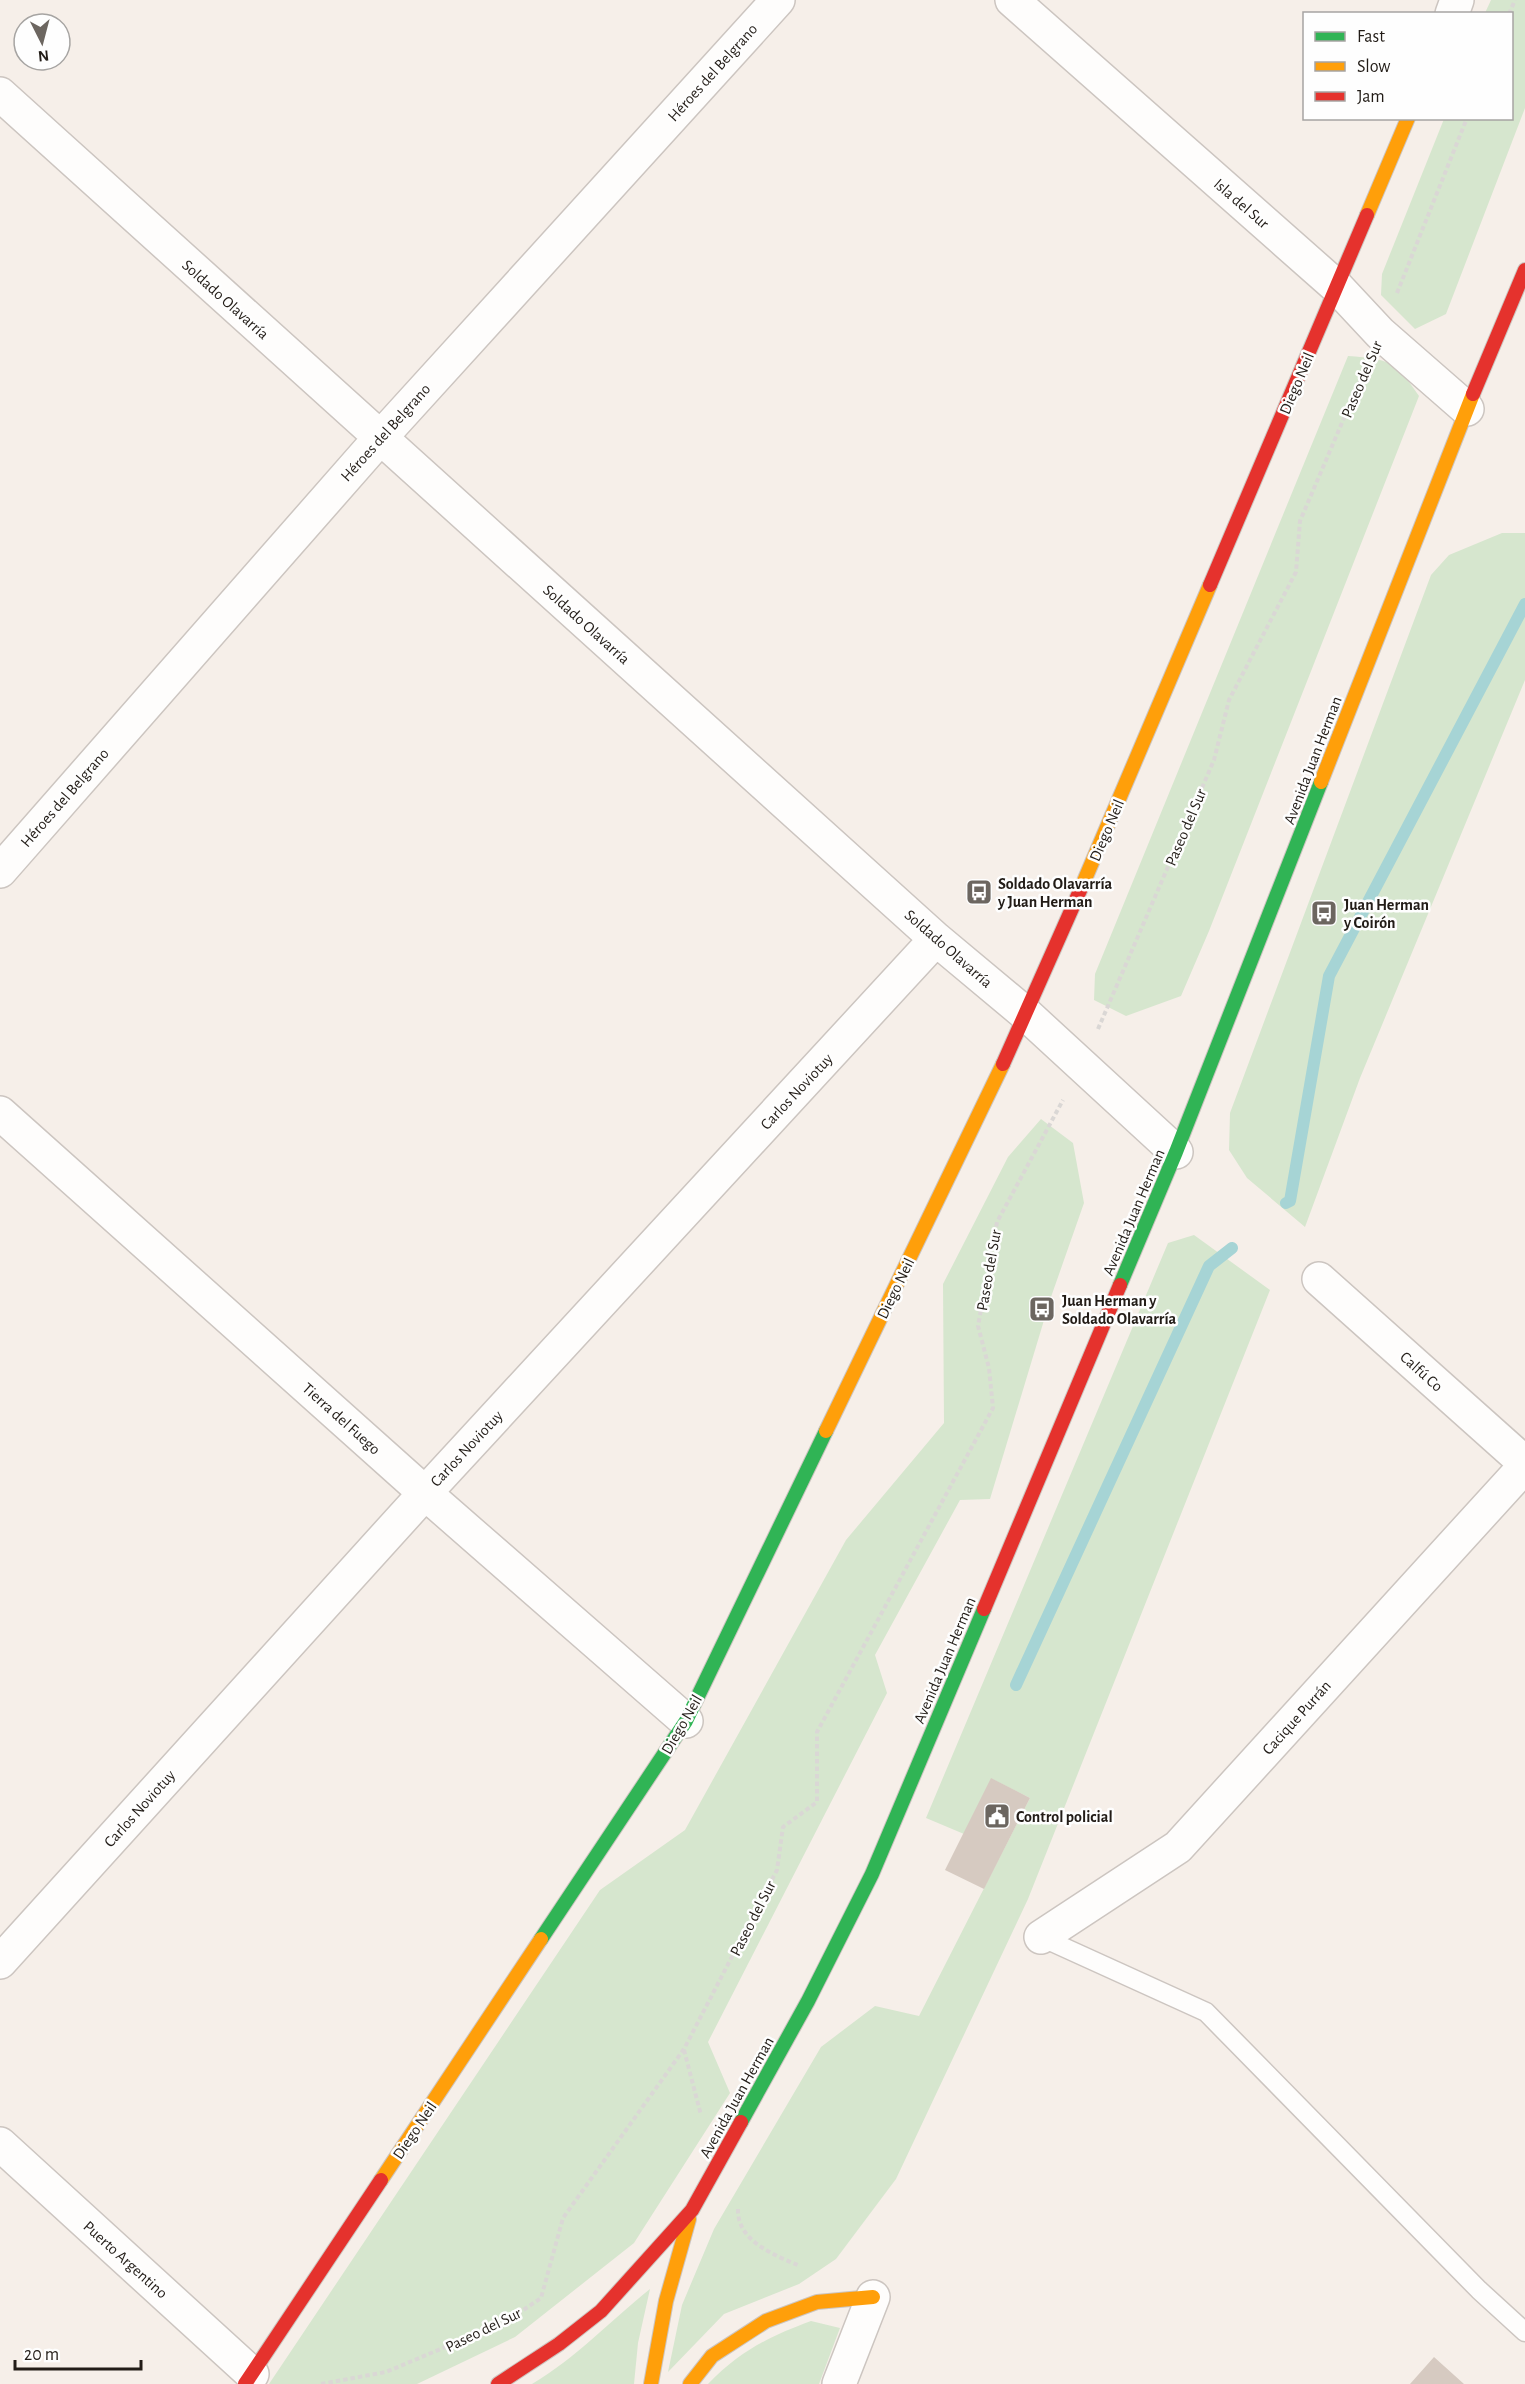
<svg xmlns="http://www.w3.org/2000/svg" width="1525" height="2384" font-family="'Alegreya Sans',sans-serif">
  <rect width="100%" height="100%" fill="#f6efe9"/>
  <!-- green -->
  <path fill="#d6e6ce" d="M 1491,0 L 1525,0 L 1525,108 L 1446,314 L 1415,329 L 1381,295 L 1382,274 L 1444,119 L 1512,118 L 1512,14 L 1485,13 Z
    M 1348,356 C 1390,359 1395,361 1419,396 L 1209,931 L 1181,996 L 1126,1016 L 1094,1000 L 1095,974 Z
    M 1502,533 L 1525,533 L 1525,680 L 1360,1078 L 1305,1227 L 1247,1178 L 1229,1150 L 1230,1113 L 1431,575 L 1449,555 Z
    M 1041,1119 L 1073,1143 L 1084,1203 L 1051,1297 L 990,1499 L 960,1500 L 875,1655 L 887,1693 L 708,2042 L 730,2093 L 634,2243 L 515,2337 L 417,2384 L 269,2384 L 600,1890 L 685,1830 L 846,1540 L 944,1423 L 943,1284 L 1008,1157 Z
    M 1194,1235 L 1270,1290 L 1028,1899 L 896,2179 L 836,2259 L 799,2284 L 724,2314 L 668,2372 L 682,2305 L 714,2229 L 821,2047 L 875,2006 L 919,2016 L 1030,1798 L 992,1779 L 964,1834 L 926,1818 L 1168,1243 Z
    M 650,2289 L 638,2343 L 634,2384 L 532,2384 C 576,2358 610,2321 650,2289 Z
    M 811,2321 L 840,2328 L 819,2384 L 708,2384 C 740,2351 768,2337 811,2321 Z"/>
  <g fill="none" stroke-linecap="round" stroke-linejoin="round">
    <!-- stream -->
    <path stroke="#a6d4d5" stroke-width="12" d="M 1286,1203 L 1290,1201 L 1329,976 L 1525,604
      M 1016,1685 L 1209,1266 L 1232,1248"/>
  </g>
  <!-- building -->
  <path fill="#d6cac1" d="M 991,1778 L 1030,1798 L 984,1889 L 945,1870 Z
    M 1434,2357 L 1464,2384 L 1410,2384 Z"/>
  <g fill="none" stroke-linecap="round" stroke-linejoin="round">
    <defs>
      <path id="lane" d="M 1041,1937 L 1206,2012 L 1479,2290 L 1525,2332"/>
      <path id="street" d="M 1012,0 L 1337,287 L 1380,333 L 1467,409
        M 1452,14 L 1457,0
        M 0,94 L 936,939 L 1027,1015 L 1176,1152
        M 0,871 L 380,438 L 778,0
        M 0,1113 L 425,1493 L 686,1721
        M 1319,1279 L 1525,1463
        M 1041,1937 L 1178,1847 L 1525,1466
        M 0,1962 L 425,1493 L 936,939
        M 0,2144 L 252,2374
        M 839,2384 L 873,2297"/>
      <path id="fast" d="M 1120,1285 L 1176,1152 L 1321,782
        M 541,1939 L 686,1721 L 826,1431
        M 741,2122 L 808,2001 L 872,1874 L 984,1609"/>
      <path id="slow" d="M 1367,215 L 1408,118
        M 1321,782 L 1473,394
        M 1082,886 L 1210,585
        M 826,1431 L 1003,1064
        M 381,2180 L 541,1939
        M 651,2384 L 666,2301 L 689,2219
        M 690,2384 L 712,2356 L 766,2321 L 817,2302 L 873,2297"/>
      <path id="jam" d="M 1473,394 L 1525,270
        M 1210,585 L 1367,215
        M 1003,1064 L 1082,886
        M 984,1609 L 1120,1285
        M 245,2384 L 381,2180
        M 498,2384 L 559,2344 L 601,2311 L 692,2210 L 741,2122"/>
    </defs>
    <!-- lane casing -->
    <use href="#lane" stroke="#ccc5c0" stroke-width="21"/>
    <!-- street casing -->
    <use href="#street" stroke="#ccc5c0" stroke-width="36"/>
    <!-- fast casing -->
    <use href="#fast" stroke="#ccc5c0" stroke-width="16"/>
    <!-- slow casing -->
    <use href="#slow" stroke="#ccc5c0" stroke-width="16"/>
    <!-- jam casing -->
    <use href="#jam" stroke="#ccc5c0" stroke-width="16"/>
    <!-- path -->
    <path stroke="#dad7d5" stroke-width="4" stroke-dasharray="4.5 3" stroke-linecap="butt" d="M 1509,14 L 1515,0
      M 1397,293 L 1467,118
      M 1098,1029 L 1214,760 L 1229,700 L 1296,572 L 1300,521 L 1365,369
      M 684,2050 L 701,2115
      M 738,2209 C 737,2241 774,2255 800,2266
      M 321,2384 L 386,2372 L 507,2321 L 541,2298 L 563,2218 L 684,2049 L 777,1870 L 783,1827 L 817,1802 L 817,1732 L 993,1408 L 989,1368 L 978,1326 L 997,1222 L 1063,1100"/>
    <!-- lane -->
    <use href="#lane" stroke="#fefdfc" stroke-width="18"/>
    <!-- street -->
    <use href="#street" stroke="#fefdfc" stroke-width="33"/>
    <!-- fast -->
    <use href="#fast" stroke="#30b455" stroke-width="14"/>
    <!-- slow -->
    <use href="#slow" stroke="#ff9f0a" stroke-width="14"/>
    <!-- jam -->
    <use href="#jam" stroke="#e5322d" stroke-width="14"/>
  </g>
  <!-- icons -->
  <defs>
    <symbol id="bus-square" viewBox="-11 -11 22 22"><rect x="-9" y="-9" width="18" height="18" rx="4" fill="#6c6660" stroke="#fefefe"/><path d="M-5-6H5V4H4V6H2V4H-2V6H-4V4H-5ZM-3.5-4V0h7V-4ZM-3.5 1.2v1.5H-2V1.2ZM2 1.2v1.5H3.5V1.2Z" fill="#fff"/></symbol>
    <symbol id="civic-square" viewBox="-11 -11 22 22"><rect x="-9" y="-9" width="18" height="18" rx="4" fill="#6c6660" stroke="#fefefe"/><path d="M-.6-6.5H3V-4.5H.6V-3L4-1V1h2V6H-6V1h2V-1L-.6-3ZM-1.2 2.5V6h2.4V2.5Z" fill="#fff"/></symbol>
  </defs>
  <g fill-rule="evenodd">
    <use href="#bus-square" x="964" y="877" width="30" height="30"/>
    <use href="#bus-square" x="1309" y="898" width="30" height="30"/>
    <use href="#bus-square" x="1027" y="1294" width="30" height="30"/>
    <use href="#civic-square" x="982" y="1801" width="30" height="30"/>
  </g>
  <g text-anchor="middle" stroke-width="5" stroke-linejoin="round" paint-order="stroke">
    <!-- street labels -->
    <g font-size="16" fill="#221c17" stroke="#fefefe">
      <text transform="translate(712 72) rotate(-48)" y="6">Héroes del Belgrano</text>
      <text transform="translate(1242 203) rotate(41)" y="6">Isla del Sur</text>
      <text transform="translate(226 299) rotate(42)" y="6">Soldado Olavarría</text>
      <text transform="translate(1361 379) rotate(-67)" y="6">Paseo del Sur</text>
      <text transform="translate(1296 383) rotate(-67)" y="6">Diego Neil</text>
      <text transform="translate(385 432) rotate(-48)" y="6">Héroes del Belgrano</text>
      <text transform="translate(587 624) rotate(42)" y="6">Soldado Olavarría</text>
      <text transform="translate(1312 760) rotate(-69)" y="6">Avenida Juan Herman</text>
      <text transform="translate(64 797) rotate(-49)" y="6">Héroes del Belgrano</text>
      <text transform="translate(1185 827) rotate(-67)" y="6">Paseo del Sur</text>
      <text transform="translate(1106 830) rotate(-67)" y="6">Diego Neil</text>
      <text transform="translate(949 948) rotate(41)" y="6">Soldado Olavarría</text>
      <text transform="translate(796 1091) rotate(-47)" y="6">Carlos Noviotuy</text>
      <text transform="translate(1133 1212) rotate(-67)" y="6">Avenida Juan Herman</text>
      <text transform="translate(988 1270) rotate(-80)" y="6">Paseo del Sur</text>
      <text transform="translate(895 1288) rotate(-64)" y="6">Diego Neil</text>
      <text transform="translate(1422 1371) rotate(42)" y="6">Calfú Co</text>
      <text transform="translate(342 1418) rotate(42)" y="6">Tierra del Fuego</text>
      <text transform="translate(466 1448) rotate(-47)" y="6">Carlos Noviotuy</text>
      <text transform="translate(944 1660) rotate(-67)" y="6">Avenida Juan Herman</text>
      <text transform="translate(1296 1717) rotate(-48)" y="6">Cacique Purrán</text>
      <text transform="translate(681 1724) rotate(-60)" y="6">Diego Neil</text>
      <text transform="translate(139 1808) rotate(-48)" y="6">Carlos Noviotuy</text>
      <text transform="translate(752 1918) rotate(-63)" y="6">Paseo del Sur</text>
      <text transform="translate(736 2097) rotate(-61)" y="6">Avenida Juan Herman</text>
      <text transform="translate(414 2130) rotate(-56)" y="6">Diego Neil</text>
      <text transform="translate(126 2259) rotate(42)" y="6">Puerto Argentino</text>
      <text transform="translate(483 2329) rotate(-26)" y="6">Paseo del Sur</text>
    </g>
    <!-- poi labels -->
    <g font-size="16" font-weight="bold" fill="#221c17" stroke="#fefefe" text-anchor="start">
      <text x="998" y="889">Soldado Olavarría<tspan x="998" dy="18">y Juan Herman</tspan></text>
      <text x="1344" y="910">Juan Herman<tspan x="1344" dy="18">y Coirón</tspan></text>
      <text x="1062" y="1306">Juan Herman y<tspan x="1062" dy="18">Soldado Olavarría</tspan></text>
      <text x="1016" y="1822">Control policial</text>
    </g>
  </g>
  <!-- legend -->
  <rect x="1303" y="12" width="210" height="108" fill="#fefefe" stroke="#a6a4a2" stroke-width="1.5"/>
  <rect x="1315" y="32" width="30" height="9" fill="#30b455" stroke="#a6a4a2" stroke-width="1.5"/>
  <text x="1357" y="42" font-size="18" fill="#221c17">Fast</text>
  <rect x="1315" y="62" width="30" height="9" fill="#ff9f0a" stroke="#a6a4a2" stroke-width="1.5"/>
  <text x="1357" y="72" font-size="18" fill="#221c17">Slow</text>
  <rect x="1315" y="92" width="30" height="9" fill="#e5322d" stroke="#a6a4a2" stroke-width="1.5"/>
  <text x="1357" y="102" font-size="18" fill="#221c17">Jam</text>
  <!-- north arrow -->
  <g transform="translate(42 42) rotate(174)"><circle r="28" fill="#fefefe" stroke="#a6a4a2" stroke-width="1.5"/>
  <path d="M0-4.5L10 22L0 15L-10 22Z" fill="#6c6660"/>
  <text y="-9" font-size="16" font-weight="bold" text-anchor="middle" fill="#221c17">N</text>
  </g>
  <!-- scale -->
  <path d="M15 2360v9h126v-9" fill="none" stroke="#221c17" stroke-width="3"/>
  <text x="24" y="2360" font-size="18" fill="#221c17" stroke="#fefefe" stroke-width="4.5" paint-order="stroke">20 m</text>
</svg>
